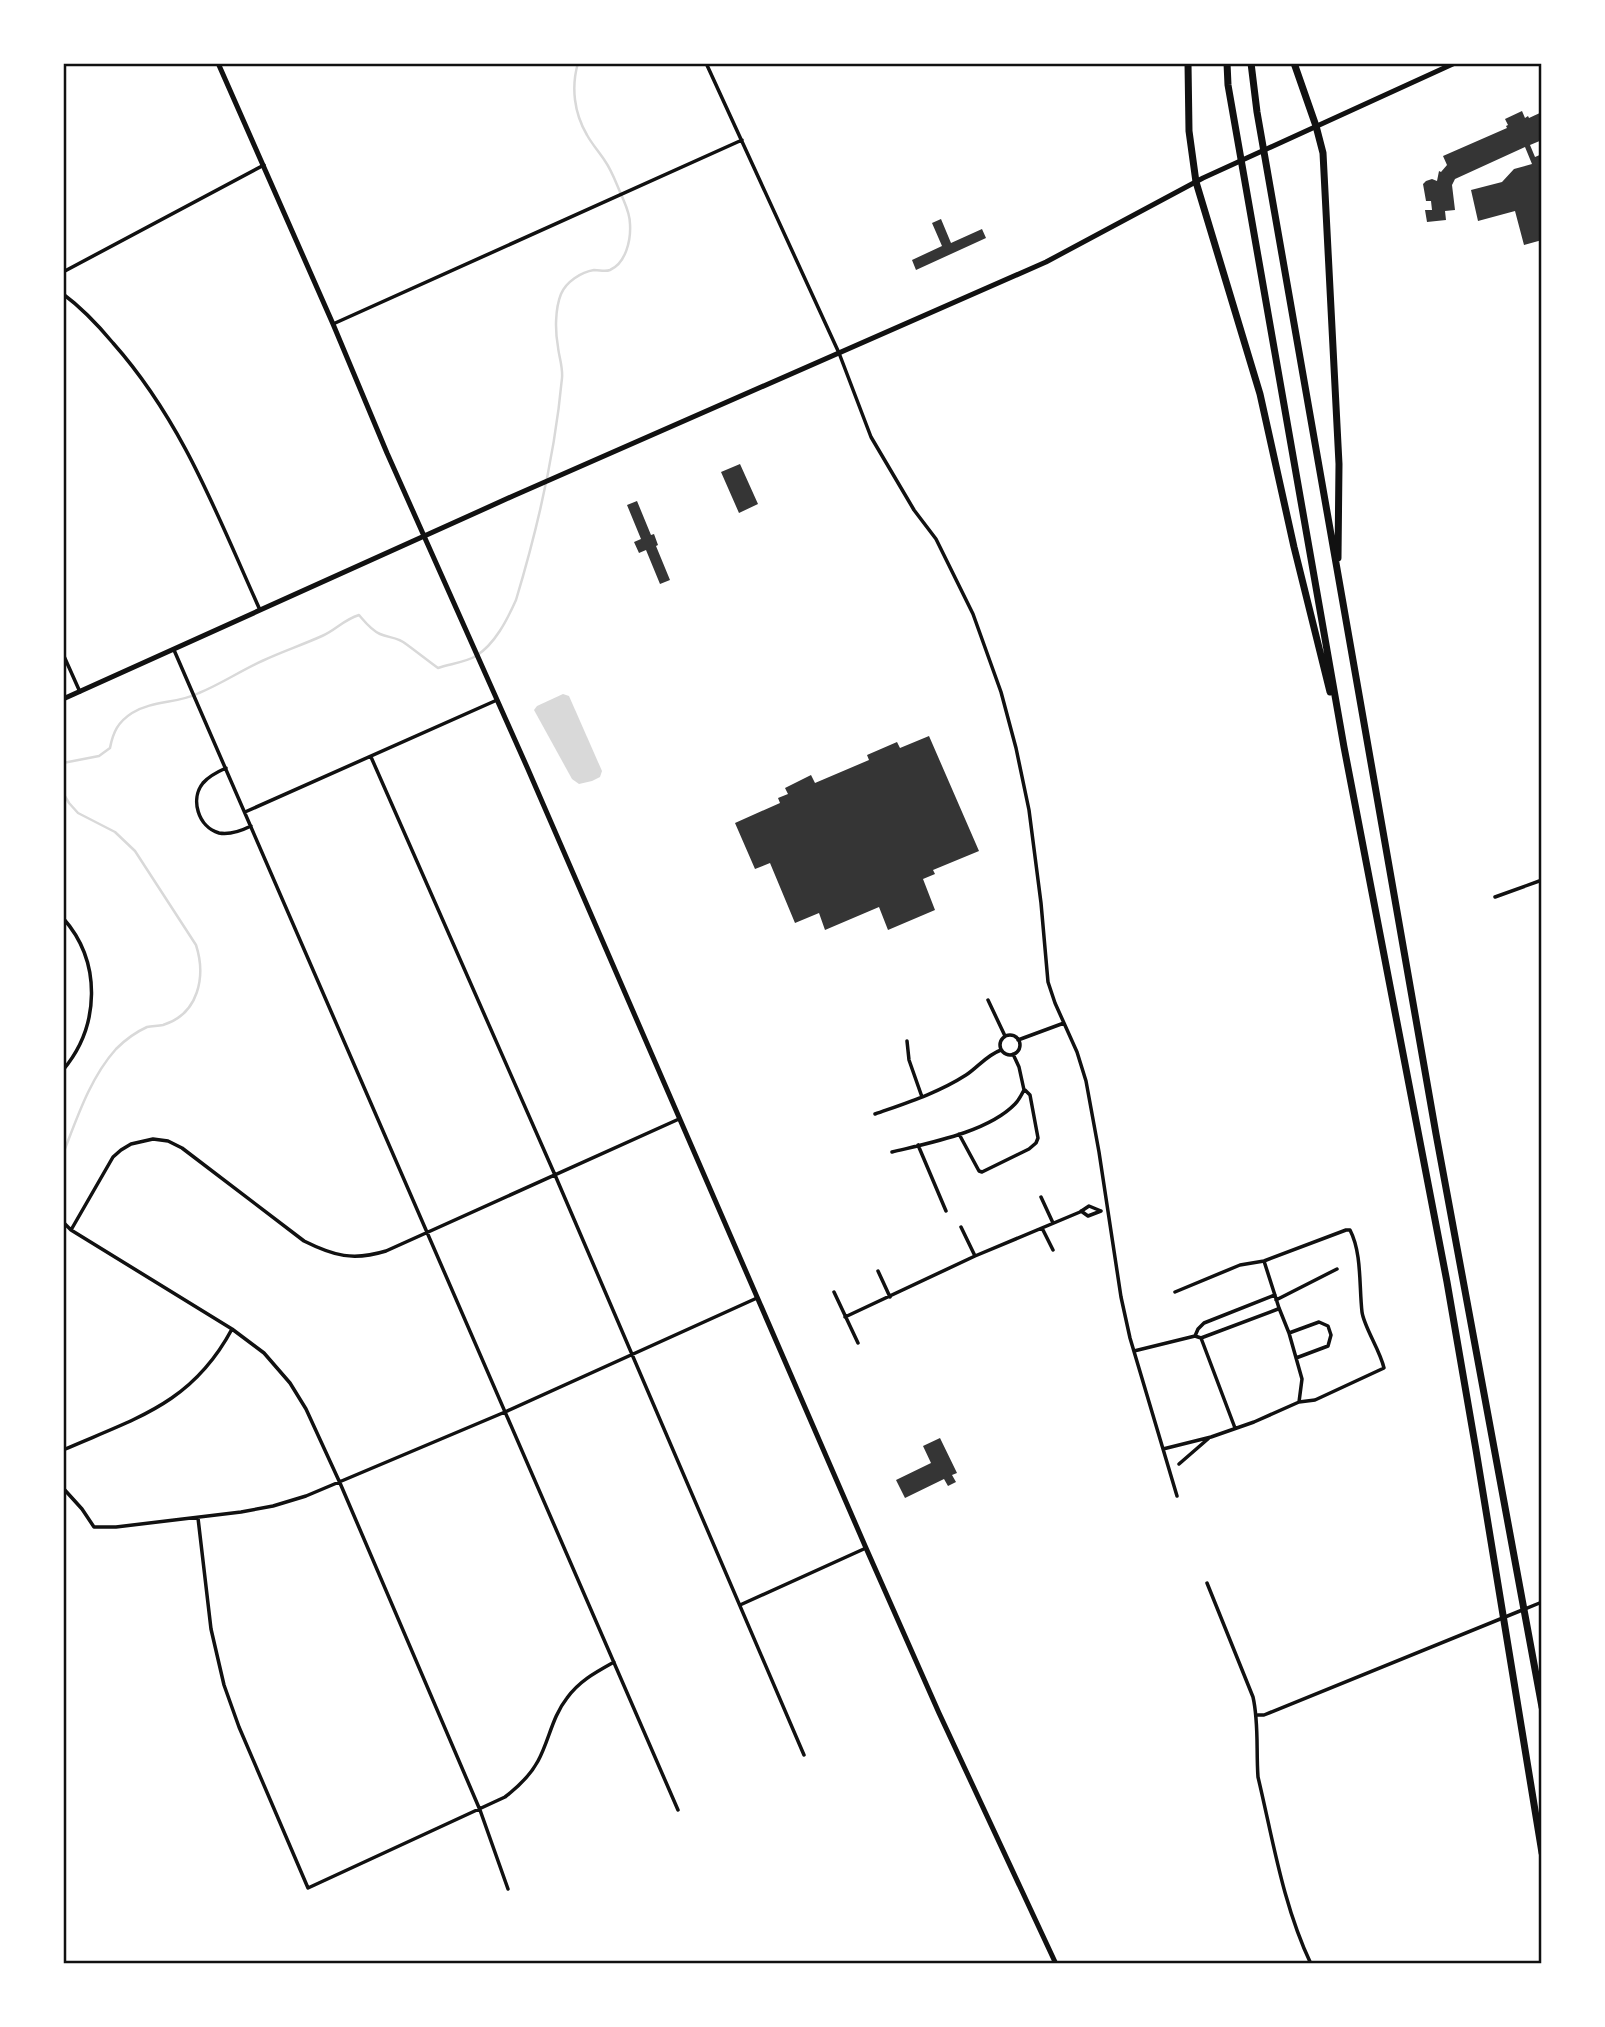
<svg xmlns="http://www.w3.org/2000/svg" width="1605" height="2027" font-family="Raleway,sans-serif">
  <rect width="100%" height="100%" fill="#fff"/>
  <!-- water -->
  <path fill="#d9d9d9" d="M 563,694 L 569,696 L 602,771 L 600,777 L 592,781 L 579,784 L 572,779 L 534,710 L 537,706 Z"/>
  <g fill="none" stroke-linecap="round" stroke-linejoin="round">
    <!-- stream -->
    <path stroke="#d9d9d9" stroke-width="2.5" d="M 63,763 L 99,756 L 110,748 C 113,732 118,722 132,713 C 153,700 177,704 199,693 C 221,684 240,671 262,661 C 281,652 302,645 322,636 C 336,630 343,620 359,615 C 365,622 371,630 380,634 C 389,638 398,637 406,644 C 417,652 427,660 438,668 C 450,664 466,662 476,656 C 495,644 507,620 516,600 C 538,527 555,454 562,378 C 563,367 559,357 558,347 C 555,331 555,309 561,294 C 566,282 581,272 594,270 C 600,270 605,272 610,270 C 626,263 631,240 630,224 C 630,213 625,204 621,194 C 616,183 612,171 605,161 C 599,152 592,144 587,135 C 574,113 571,87 578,63
      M 63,793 L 69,803 L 78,813 L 115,832 L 135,851 L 196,945 C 206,976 199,1014 163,1025 C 158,1026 152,1026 147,1027 C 136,1032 125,1040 116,1049 C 90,1078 77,1118 63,1154"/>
  </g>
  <!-- building -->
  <path fill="#353535" d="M 1522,111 L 1525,118 L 1528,116 L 1529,118 L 1542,112 L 1542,140 L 1530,145 L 1535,157 L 1542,154 L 1542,240 L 1524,245 L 1515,211 L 1478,221 L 1471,190 L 1502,182 L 1514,169 L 1532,164 L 1525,147 L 1455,179 L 1452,185 L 1455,210 L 1445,211 L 1446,220 L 1427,222 L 1425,210 L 1432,210 L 1431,201 L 1426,201 L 1423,184 L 1426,181 L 1432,179 L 1437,181 L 1439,171 L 1441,172 L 1447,165 L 1443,156 L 1507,128 L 1506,126 L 1508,125 L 1505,119 Z
    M 941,219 L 951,243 L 982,229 L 986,238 L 916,270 L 912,260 L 942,246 L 932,223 Z
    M 740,464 L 758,504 L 739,513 L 721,472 Z
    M 637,501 L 651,535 L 654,534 L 658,545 L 656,546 L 670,580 L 660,584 L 646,550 L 639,553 L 634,542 L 641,539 L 627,505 Z
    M 929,736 L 979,851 L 933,870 L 935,874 L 923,879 L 935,910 L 888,930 L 879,907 L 825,930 L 819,913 L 795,923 L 770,863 L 755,869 L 735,823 L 780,803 L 778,798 L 788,794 L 785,788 L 811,775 L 815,783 L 869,760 L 867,755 L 897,742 L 900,748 Z
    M 940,1438 L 957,1473 L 952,1475 L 956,1482 L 948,1486 L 944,1479 L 905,1498 L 896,1480 L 931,1463 L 923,1446 Z"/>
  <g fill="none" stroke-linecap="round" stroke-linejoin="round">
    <!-- minor -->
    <path stroke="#111" stroke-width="3.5" d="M 706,63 L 839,353 L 871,437 L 914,510 L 936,539 L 973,614 L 1001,692 L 1016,748 L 1029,810 L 1041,903 L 1048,982 L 1055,1003 L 1077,1052 L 1086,1081 L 1099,1152 L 1121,1297 L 1130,1338 L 1177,1496
      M 63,272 L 264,165
      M 63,294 C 82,308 98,325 113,343 C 183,422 217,515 260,610
      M 333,324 L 742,140
      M 1541,639 L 1542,658
      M 174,650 L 678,1810
      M 63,654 L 80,692
      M 371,757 L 555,1175 L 804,1755
      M 226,768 C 217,772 209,776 203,783 C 190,799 198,827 219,833 C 230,835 241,831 251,826
      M 245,812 L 497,700
      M 1495,897 L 1542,880
      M 63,918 C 102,962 100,1026 63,1070
      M 988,1000 L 1005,1036
      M1000 1045a10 10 0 1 1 20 0a10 10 0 1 1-20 0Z
      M 1018,1040 L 1064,1023
      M 907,1041 L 909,1060 L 922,1097
      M 875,1114 C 906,1103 938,1093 966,1075 C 978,1067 987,1055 1001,1050
      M 959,1134 L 979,1171 L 982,1172 L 1029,1149 L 1036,1143 L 1038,1138 L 1030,1095 L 1025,1090
      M 918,1145 L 946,1211
      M 892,1152 C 929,1143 988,1132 1015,1104 C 1019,1100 1022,1094 1024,1090 L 1019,1067 L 1013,1054
      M 1041,1197 L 1053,1223
      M 1081,1211 L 1088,1216 L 1101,1211
      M 63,1222 L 71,1230 L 232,1329 L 264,1353 L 290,1383 L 306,1409 L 340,1483 L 480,1810 L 508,1889
      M 961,1227 L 975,1256
      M 1042,1228 L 1053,1250
      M 71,1230 L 113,1157 L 121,1150 L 131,1144 L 153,1139 L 168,1141 L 182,1148 L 304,1241 C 334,1256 353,1261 386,1251 L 679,1119
      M 878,1271 L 890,1297
      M 834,1292 L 858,1343
      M 1175,1292 L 1240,1265 L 1264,1261 L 1346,1230 L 1350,1230 C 1362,1253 1359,1286 1362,1312 C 1364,1327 1380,1350 1384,1368 L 1315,1400 L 1299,1402
      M 1276,1300 L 1337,1269
      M 845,1317 L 975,1256 L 1080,1212 L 1089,1206 L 1101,1211
      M 1289,1333 L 1319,1322 L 1328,1326 L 1331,1335 L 1328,1346 L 1296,1358
      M 1195,1336 L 1198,1329 L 1204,1323 L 1275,1295
      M 1201,1338 L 1235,1428
      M 1134,1351 L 1195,1336 L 1201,1338 L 1278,1309
      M 1163,1449 L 1211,1437 L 1254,1422 L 1299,1402 L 1302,1379 L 1289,1333 L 1279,1308 L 1264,1261
      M 63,1450 C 136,1418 192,1404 232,1329
      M 1179,1464 L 1209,1438
      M 63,1488 L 82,1509 L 94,1527 L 116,1527 L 241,1512 L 273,1506 L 306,1496 L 505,1412 L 757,1298
      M 198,1518 L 211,1629 L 224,1685 L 239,1727 L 308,1888 L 505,1797 C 518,1787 530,1776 538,1761 C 549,1741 552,1717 567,1698 C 579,1681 596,1672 614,1662
      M 1207,1583 L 1253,1697 C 1259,1723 1256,1750 1258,1777 C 1273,1840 1283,1905 1311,1964
      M 740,1605 L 866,1548
      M 1258,1715 L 1264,1715 L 1542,1602"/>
    <!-- secondary -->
    <path stroke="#111" stroke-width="5" d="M 218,63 L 333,324 L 387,453 L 527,767 L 866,1548 L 939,1713 L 1056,1964
      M 63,699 L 513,496 L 1046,262 L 1203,178 L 1455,63"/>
    <!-- motorway -->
    <path stroke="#111" stroke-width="7" d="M 1188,63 L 1189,131 L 1196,182 L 1260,394 L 1294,547 L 1330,692
      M 1227,63 L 1228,85 L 1344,747 L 1447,1282 L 1476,1450 L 1542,1853
      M 1251,63 L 1257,112 L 1436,1134 L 1542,1707
      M 1294,63 L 1316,126 L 1323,153 L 1339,464 L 1338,558"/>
  </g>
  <!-- border -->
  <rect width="1605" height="2027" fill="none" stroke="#ffffff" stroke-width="130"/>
  <rect x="65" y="65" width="1475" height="1897" fill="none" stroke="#111" stroke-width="2.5"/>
</svg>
